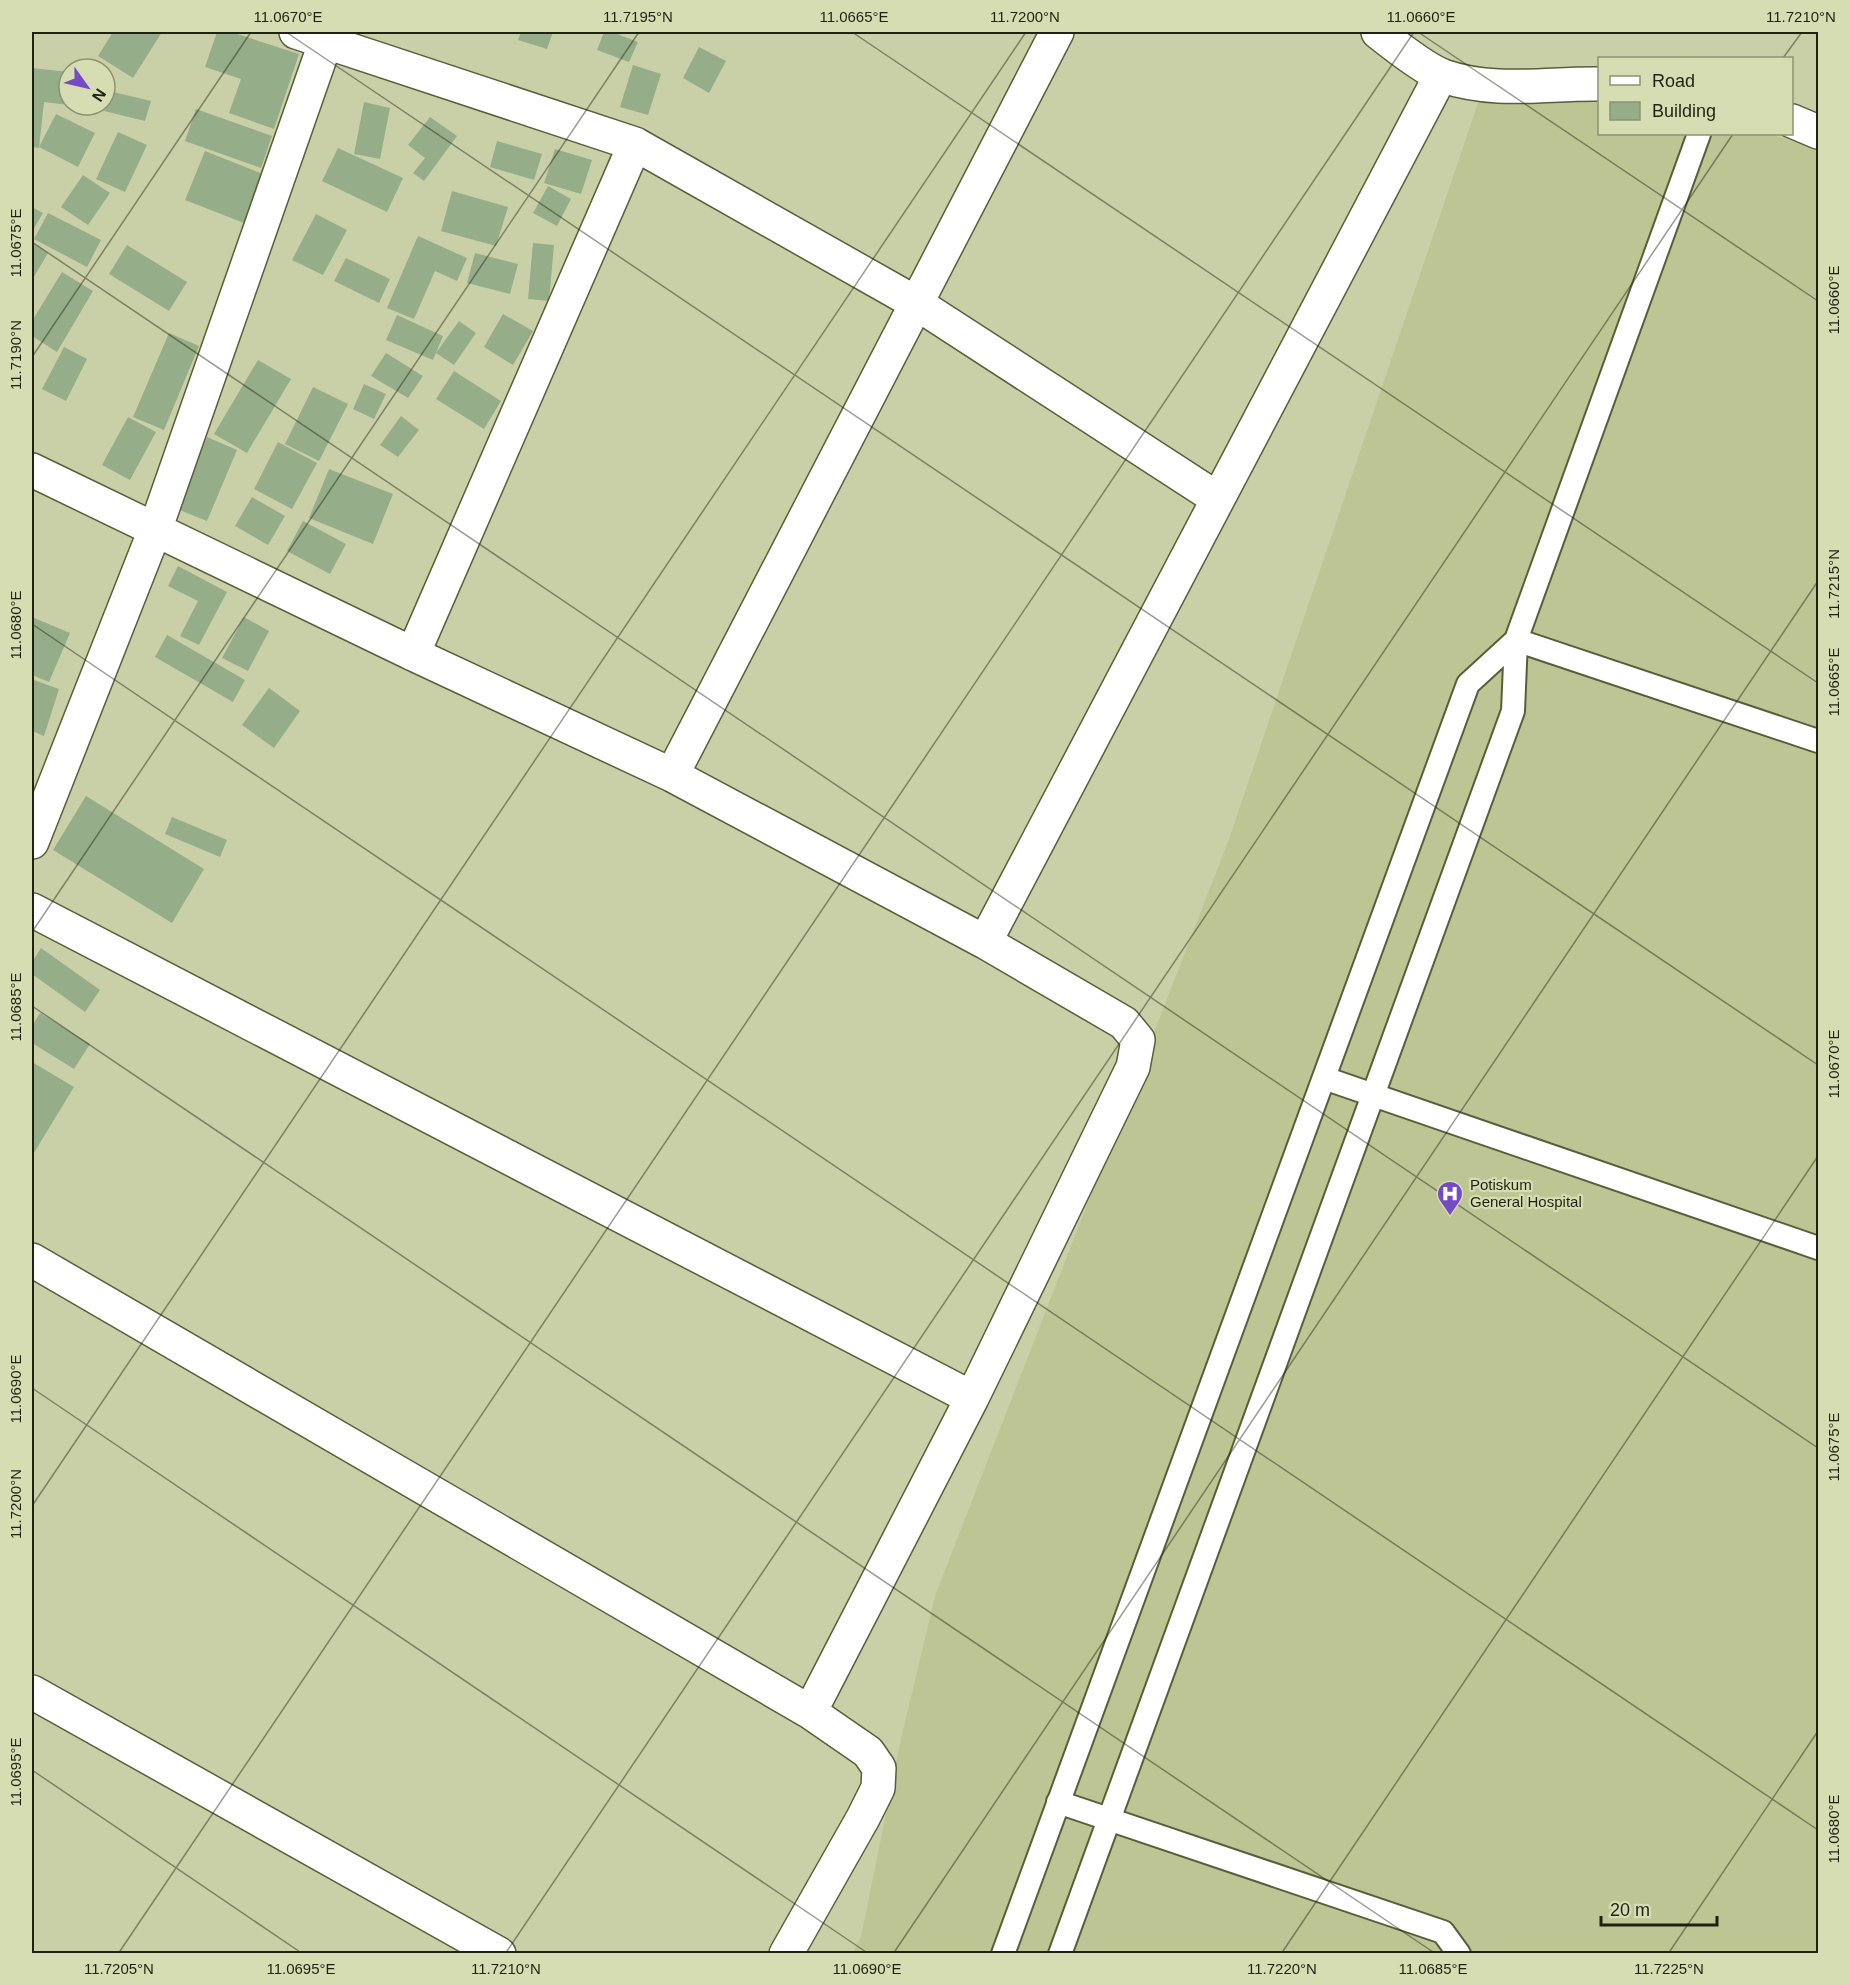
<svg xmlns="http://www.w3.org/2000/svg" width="1850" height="1985" font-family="Helvetica,sans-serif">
  <rect width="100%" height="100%" fill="#c9d0a7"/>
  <!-- built -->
  <path fill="#bec595" d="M 1482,91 L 1599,94 L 1600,134 L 1770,134 L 1818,149 L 1818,1953 L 852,1954 L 861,1937 L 901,1739 L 935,1596 L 1229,839 Z"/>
  <!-- building -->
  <path fill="#96ad8a" d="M 113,32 L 162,32 L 133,78 L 98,56 Z
    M 217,32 L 231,32 L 299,54 L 274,129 L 229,113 L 241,79 L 205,67 Z
    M 521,32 L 553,32 L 547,49 L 518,40 Z
    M 604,32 L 612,32 L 638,42 L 629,62 L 597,50 Z
    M 699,47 L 726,61 L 709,93 L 683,78 Z
    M 633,65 L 661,74 L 648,115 L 620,107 Z
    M 32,68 L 69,72 L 69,105 L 44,102 L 39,148 L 32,147 Z
    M 105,90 L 151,101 L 145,121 L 96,109 L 97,105 L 105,105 Z
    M 364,102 L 390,108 L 380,159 L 354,154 Z
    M 196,109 L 272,136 L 261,168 L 185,141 Z
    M 56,114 L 95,133 L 78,167 L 39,147 Z
    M 430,117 L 457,136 L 424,181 L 413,173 L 425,158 L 408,145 Z
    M 118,132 L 147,145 L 125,192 L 96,179 Z
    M 497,141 L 542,154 L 534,180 L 490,167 Z
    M 338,148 L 403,178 L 387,212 L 322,181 Z
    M 555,149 L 592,160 L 581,194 L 544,183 Z
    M 205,151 L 263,174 L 244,223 L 185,200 Z
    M 83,175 L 110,193 L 88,225 L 61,207 Z
    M 548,186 L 571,199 L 557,226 L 533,213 Z
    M 452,191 L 508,207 L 496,246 L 441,231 Z
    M 32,207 L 43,213 L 32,232 Z
    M 48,213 L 101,240 L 87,267 L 34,239 Z
    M 316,214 L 347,230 L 323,275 L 292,260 Z
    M 418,236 L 467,258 L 457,281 L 435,271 L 414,319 L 387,308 Z
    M 32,242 L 48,253 L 32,280 Z
    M 533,243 L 554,245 L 549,301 L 528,299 Z
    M 127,245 L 187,282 L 169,311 L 109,274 Z
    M 475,253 L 518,264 L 510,294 L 467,283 Z
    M 346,258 L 390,279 L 379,303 L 334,281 Z
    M 62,272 L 93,291 L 57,352 L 32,336 L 32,321 Z
    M 503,314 L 533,331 L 513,365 L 484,347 Z
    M 397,315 L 443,336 L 433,360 L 386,340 Z
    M 459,321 L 476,333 L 454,365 L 436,353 Z
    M 169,333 L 199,346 L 164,430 L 133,417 Z
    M 64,347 L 87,359 L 66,401 L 42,389 Z
    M 386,353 L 423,376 L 408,398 L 371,376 Z
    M 258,360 L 291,379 L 247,453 L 214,434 Z
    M 454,371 L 501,401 L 484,429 L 436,399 Z
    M 364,384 L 386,394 L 374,419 L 353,409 Z
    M 313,387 L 348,404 L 319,461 L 285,444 Z
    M 401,416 L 419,430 L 398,457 L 380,445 Z
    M 128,417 L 156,432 L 130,480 L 102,465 Z
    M 207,437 L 237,450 L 207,521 L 177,509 Z
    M 278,442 L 317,463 L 292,509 L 254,489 Z
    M 329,469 L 393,494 L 373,544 L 309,518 Z
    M 252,497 L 285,516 L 268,545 L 235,526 Z
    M 303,521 L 346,544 L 330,574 L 287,551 Z
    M 178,566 L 227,592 L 199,645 L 180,636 L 198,601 L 168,586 Z
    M 32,617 L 70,633 L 49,682 L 32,675 Z
    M 244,617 L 269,631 L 248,671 L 222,658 Z
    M 167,635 L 245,680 L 233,702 L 155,657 Z
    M 34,680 L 59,689 L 44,736 L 32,731 L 32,688 Z
    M 269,688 L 300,711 L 274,748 L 242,725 Z
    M 86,796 L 204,869 L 172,923 L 53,850 Z
    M 172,817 L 227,840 L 220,857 L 165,834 Z
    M 41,948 L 100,990 L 85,1012 L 32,974 L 32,962 Z
    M 40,1013 L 90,1044 L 74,1069 L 32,1043 L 32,1026 Z
    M 32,1062 L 74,1087 L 32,1156 Z"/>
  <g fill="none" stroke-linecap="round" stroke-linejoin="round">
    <defs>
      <path id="service" d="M 1516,640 L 1818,741
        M 1324,1078 L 1818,1248
        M 1058,1802 L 1443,1932 L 1459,1954
        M 1003,1954 L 1468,684 L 1516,640
        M 1060,1954 L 1513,711 L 1516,640 L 1699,134"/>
      <path id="minor" d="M 296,32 L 635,144 L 916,303 L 1218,499
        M 1378,32 C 1393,44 1425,69 1443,76 C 1496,94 1546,83 1600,84
        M 1792,121 L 1818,132
        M 32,470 L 413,654 L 672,775 L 985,942 L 1124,1023 L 1138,1040 L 1133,1067 L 972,1398 L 810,1712
        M 413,654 L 635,144
        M 672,775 L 1057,32
        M 32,842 L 155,530 L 329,32
        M 32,910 L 972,1398
        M 985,942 L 1441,75
        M 32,1260 L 810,1712 L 868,1752 L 879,1768 L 878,1788 L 863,1818 L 786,1954
        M 32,1692 L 499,1954"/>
    </defs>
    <!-- service casing -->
    <use href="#service" stroke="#595e39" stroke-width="26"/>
    <!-- minor casing -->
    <use href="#minor" stroke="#595e39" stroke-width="36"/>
    <!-- service -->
    <use href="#service" stroke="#fff" stroke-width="22"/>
    <!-- minor -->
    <use href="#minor" stroke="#fff" stroke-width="33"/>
  </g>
  <!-- ticks -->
  <path fill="none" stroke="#1f2212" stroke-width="1.5" stroke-opacity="0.45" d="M 286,32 L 1818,1065M 852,32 L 1818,683M 1418,32 L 1818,301M 1783,58 L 1802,32M 32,242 L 1818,1448M 32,357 L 251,32M 32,624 L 1818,1830M 32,932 L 639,32M 32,1006 L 1436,1954M 32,1388 L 869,1954M 32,1506 L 1026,32M 32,1770 L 303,1954M 118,1954 L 1414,32M 505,1954 L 1733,134M 893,1954 L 1818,581M 1281,1954 L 1818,1156M 1668,1954 L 1818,1731"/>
  <!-- icons -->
  <defs>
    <symbol id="hospital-pin" viewBox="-11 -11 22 30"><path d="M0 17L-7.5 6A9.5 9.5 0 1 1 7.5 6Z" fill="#744bc4" stroke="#d6ddb3"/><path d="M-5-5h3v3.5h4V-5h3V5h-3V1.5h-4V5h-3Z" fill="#fff"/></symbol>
  </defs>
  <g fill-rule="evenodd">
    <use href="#hospital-pin" x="1435" y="1179" width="30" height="40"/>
  </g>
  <g text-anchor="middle" stroke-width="4.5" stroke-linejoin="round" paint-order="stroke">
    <!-- poi labels -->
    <g font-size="15" fill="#1f2212" stroke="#d6ddb3" text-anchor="start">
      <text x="1470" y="1190">Potiskum<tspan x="1470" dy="17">General Hospital</tspan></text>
    </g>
  </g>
  <!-- border -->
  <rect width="1850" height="1985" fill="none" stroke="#d6ddb3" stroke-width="66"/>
  <!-- legend -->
  <rect x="1598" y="57" width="195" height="78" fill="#d6ddb3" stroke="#8d9273" stroke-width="1.5"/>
  <rect x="1610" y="76" width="30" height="9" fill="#ffffff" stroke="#8d9273" stroke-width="1.5"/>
  <text x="1652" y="87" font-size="18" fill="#1f2212">Road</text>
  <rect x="1610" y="102" width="30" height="18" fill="#96ad8a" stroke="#8d9273" stroke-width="1.5"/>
  <text x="1652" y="117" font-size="18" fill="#1f2212">Building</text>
  <!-- north arrow -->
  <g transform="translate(87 87) rotate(124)"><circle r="28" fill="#d6ddb3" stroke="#8d9273" stroke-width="1.5"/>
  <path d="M0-4.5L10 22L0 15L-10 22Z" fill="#744bc4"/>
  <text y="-9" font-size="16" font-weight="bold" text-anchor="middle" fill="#1f2212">N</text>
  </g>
  <!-- scale -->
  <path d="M1601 1916v9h116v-9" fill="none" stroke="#1f2212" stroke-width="3"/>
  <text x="1610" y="1916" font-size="18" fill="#1f2212" stroke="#d6ddb3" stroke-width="4.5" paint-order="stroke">20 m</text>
  <rect x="33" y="33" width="1784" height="1919" fill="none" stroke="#1f2212" stroke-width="2"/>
  <g font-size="15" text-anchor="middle" fill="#1f2212">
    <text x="288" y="22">11.0670°E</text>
    <text x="638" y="22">11.7195°N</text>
    <text x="854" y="22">11.0665°E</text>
    <text x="1025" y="22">11.7200°N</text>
    <text x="1421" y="22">11.0660°E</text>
    <text x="1801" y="22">11.7210°N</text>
    <text transform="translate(16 243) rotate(-90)" y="5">11.0675°E</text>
    <text transform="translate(1834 300) rotate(-90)" y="5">11.0660°E</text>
    <text transform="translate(16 355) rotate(-90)" y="5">11.7190°N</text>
    <text transform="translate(1834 584) rotate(-90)" y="5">11.7215°N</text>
    <text transform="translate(16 625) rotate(-90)" y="5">11.0680°E</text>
    <text transform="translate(1834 682) rotate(-90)" y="5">11.0665°E</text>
    <text transform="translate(16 1007) rotate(-90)" y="5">11.0685°E</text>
    <text transform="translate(1834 1064) rotate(-90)" y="5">11.0670°E</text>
    <text transform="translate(16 1389) rotate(-90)" y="5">11.0690°E</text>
    <text transform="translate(1834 1447) rotate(-90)" y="5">11.0675°E</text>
    <text transform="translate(16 1504) rotate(-90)" y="5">11.7200°N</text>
    <text transform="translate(16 1772) rotate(-90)" y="5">11.0695°E</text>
    <text transform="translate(1834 1829) rotate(-90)" y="5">11.0680°E</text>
    <text x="119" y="1974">11.7205°N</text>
    <text x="301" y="1974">11.0695°E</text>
    <text x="506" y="1974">11.7210°N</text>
    <text x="867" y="1974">11.0690°E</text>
    <text x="1282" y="1974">11.7220°N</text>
    <text x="1433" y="1974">11.0685°E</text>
    <text x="1669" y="1974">11.7225°N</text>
  </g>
</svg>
